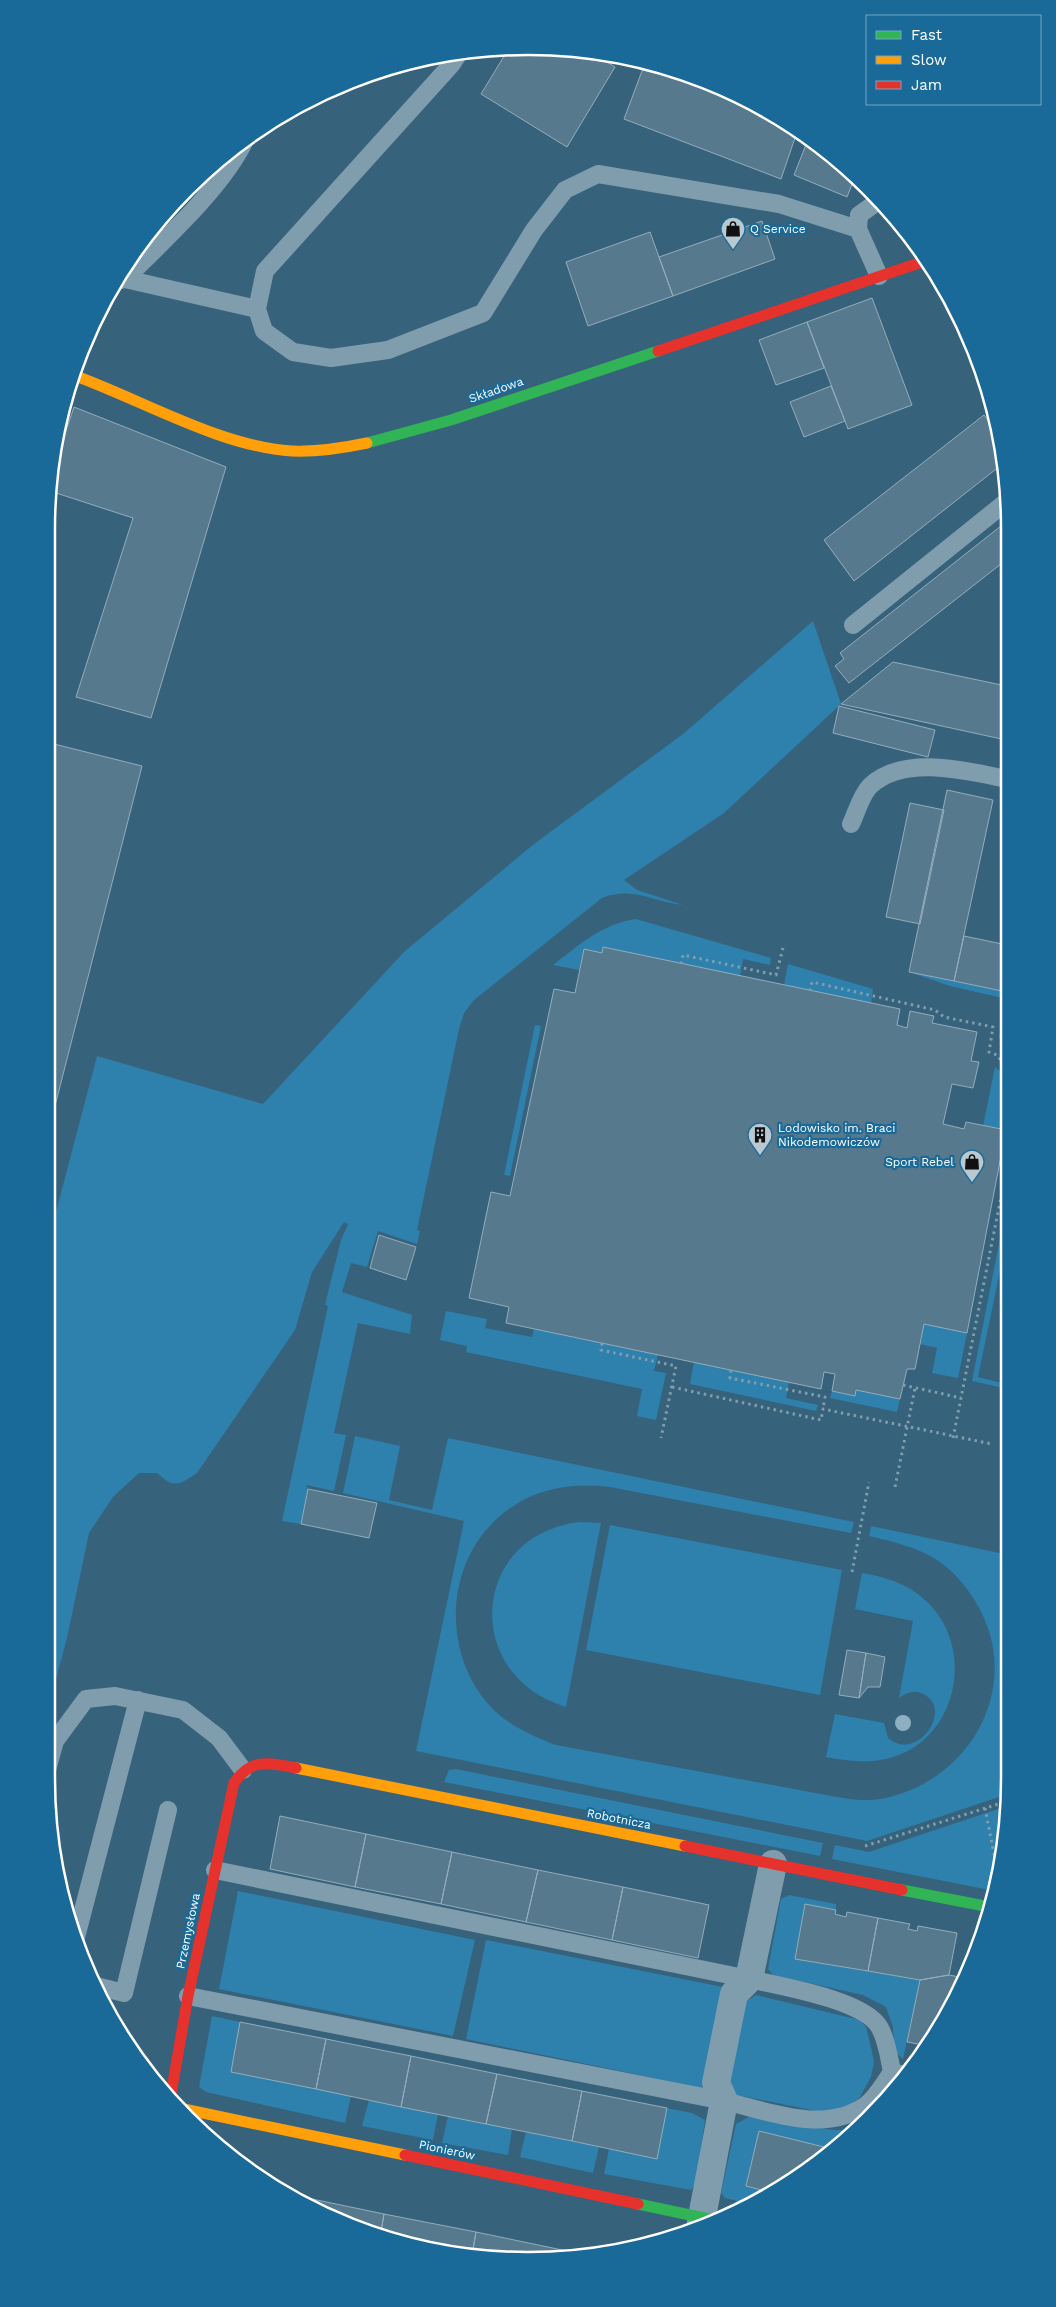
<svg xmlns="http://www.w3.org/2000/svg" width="1056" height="2307" font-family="'Work Sans',sans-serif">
  <rect width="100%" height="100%" fill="#36627b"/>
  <!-- green -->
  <path fill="#2e81ad" d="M 813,621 L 841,704 L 724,813 L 624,880 L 637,890 L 683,905 C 652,902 634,886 602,898 L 474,1000 L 464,1013 L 459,1029 L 417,1230 L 420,1231 L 417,1244 L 378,1231 L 367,1267 L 351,1263 L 342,1292 L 412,1315 L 410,1334 L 358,1323 L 334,1433 L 346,1435 L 334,1491 L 306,1485 L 308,1489 L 301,1524 L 282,1521 L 328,1306 L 325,1305 L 341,1240 L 348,1224 L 344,1222 L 312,1272 L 295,1330 L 197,1473 C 179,1485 174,1489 157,1473 L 139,1473 L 113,1497 L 89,1533 L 67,1638 L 46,1716 L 46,1250 L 97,1056 L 263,1104 L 405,951 L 534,844 L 683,734 Z
    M 636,919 L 771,958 L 770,965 L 743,959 L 740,976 L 603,947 L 602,953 L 584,949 L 579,970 L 553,965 C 580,944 602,924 636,919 Z
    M 788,964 L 873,989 L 871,1003 L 784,985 Z
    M 909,972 L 1007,992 L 1007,999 L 950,986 Z
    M 1003,1021 L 1007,1022 L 1007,1052 L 999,1037 Z
    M 535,1025 L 541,1026 L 510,1176 L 504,1175 Z
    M 995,1067 C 1011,1076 1008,1115 1006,1130 L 983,1126 Z
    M 1008,1198 L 1008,1232 L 978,1377 L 1005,1384 L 1004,1388 L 972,1381 Z
    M 446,1311 L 487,1319 L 485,1328 L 532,1337 L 534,1329 L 658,1355 L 654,1371 L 666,1373 L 656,1420 L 637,1416 L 642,1389 L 466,1352 L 467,1346 L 440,1340 Z
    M 924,1324 L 967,1333 L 958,1378 L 932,1373 L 937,1348 L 920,1344 Z
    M 694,1362 L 789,1382 L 786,1398 L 818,1405 L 816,1411 L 690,1384 Z
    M 856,1390 L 900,1399 L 897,1412 L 830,1398 L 832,1391 L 854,1396 Z
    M 355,1436 L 400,1446 L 389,1500 L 432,1510 L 448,1438 L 854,1522 L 851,1533 L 610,1487 C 575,1483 541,1487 512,1507 C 445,1551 438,1650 491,1707 C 509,1726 533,1736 556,1745 L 821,1794 C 843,1798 864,1803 885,1798 C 974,1779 1025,1681 975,1601 C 966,1586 954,1572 940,1562 C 918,1547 894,1542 869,1536 L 871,1526 L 1009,1555 L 1008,1794 L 867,1841 L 416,1751 L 464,1521 L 343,1493 Z
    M 580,1522 L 601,1523 L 566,1707 C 460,1675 471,1534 580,1522 Z
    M 610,1525 L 842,1570 L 820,1695 L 586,1650 Z
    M 862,1573 C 885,1577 906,1583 924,1599 C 977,1645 959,1739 890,1758 C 869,1764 847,1761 826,1757 L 835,1714 L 884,1723 L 888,1738 C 918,1764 956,1706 921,1693 C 913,1690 906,1693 899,1698 L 913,1621 L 855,1609 Z
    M 456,1769 L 823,1843 L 820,1856 L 444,1782 L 449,1770 Z
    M 1007,1806 L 1001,1873 L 995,1891 L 832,1859 L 835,1845 L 869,1852 Z
    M 238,1891 L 475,1940 L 453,2036 L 219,1989 Z
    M 789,1895 L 836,1904 L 836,1910 L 805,1904 L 795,1959 L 920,1980 L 903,2059 L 894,2051 L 893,2027 L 886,2007 L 863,1995 L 773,1975 L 768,1969 L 781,1899 Z
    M 486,1940 L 723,1987 L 702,2088 L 466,2039 Z
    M 756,1995 L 860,2020 L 866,2027 L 871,2047 L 874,2062 L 871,2077 L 860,2097 L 846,2109 L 826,2113 L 732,2094 L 725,2081 L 742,2004 Z
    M 212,2016 L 240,2022 L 231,2072 L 351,2096 L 345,2123 L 206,2092 L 199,2087 Z
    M 369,2100 L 438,2114 L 433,2140 L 362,2126 Z
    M 667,2108 L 692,2113 L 705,2120 L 696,2183 L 691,2190 L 604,2174 L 609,2149 L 657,2158 Z
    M 448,2116 L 512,2129 L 508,2155 L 442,2143 Z
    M 749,2117 L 760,2117 L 833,2130 L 850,2130 L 828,2148 L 759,2131 L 746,2186 L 773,2193 L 749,2204 L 725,2198 L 721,2193 L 736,2124 Z
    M 526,2132 L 599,2147 L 593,2173 L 520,2157 Z"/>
  <!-- building -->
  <path fill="#56798d" stroke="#94adbb" d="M 528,46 L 591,52 L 615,67 L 567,147 L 481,94 L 509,48 Z
    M 645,63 L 712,83 L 797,132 L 781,179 L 624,119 Z
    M 807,142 L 824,148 L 854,179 L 847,197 L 794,175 Z
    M 762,221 L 775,259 L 673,296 L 659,257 Z
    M 650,232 L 673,296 L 588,326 L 566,262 Z
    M 872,298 L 912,405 L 848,429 L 807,322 Z
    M 807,322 L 824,368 L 776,385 L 759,340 Z
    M 92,326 L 96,328 L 88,350 L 82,348 Z
    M 831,386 L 845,421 L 804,437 L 790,402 Z
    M 74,407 L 226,467 L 151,718 L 76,697 L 133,518 L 50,491 L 51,476 Z
    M 984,415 L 996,431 L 1005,462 L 854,581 L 824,540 Z
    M 1006,522 L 1006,560 L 849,683 L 835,666 L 844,659 L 840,653 Z
    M 893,662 L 1006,686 L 1006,740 L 841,704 Z
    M 839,706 L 935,730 L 928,757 L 833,733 Z
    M 46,742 L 142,766 L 46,1141 Z
    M 947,790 L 993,800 L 954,981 L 909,972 Z
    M 910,803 L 944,810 L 920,924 L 886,917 Z
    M 964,936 L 1007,945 L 1007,992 L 954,981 Z
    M 603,947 L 900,1009 L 897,1025 L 907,1028 L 910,1011 L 934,1016 L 932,1023 L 977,1032 L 971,1061 L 979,1062 L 973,1088 L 952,1084 L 943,1124 L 964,1129 L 966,1122 L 1006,1130 L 967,1333 L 924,1324 L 915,1369 L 907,1369 L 900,1399 L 856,1390 L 855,1396 L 832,1391 L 835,1374 L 824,1372 L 821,1389 L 506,1323 L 509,1307 L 469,1298 L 491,1192 L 510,1196 L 554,989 L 575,993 L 584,949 L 602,953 Z
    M 379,1235 L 416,1247 L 406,1280 L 370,1268 Z
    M 308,1489 L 377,1503 L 369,1538 L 301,1524 Z
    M 847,1650 L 866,1653 L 859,1698 L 839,1695 Z
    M 866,1653 L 885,1657 L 880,1687 L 868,1687 L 859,1698 Z
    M 280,1816 L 366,1834 L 355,1887 L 270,1869 Z
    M 366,1834 L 452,1852 L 441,1904 L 355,1887 Z
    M 452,1852 L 538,1870 L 526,1922 L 441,1904 Z
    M 538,1870 L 623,1887 L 612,1940 L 526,1922 Z
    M 623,1887 L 709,1905 L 698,1958 L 612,1940 Z
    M 805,1904 L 836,1910 L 835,1914 L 846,1917 L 847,1912 L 878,1918 L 868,1971 L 795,1959 Z
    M 878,1918 L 910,1924 L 908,1929 L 917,1931 L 918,1926 L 957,1933 L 949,1975 L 920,1980 L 868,1971 Z
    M 949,1975 L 964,1978 L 923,2045 L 907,2042 L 920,1980 Z
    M 240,2022 L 326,2039 L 316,2089 L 231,2072 Z
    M 326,2039 L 411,2056 L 401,2107 L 316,2089 Z
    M 133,2050 L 141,2052 L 140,2060 Z
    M 411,2056 L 497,2074 L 486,2124 L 401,2107 Z
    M 497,2074 L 582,2091 L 572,2141 L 486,2124 Z
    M 582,2091 L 667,2108 L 657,2159 L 572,2141 Z
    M 759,2131 L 828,2148 L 773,2193 L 746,2186 Z
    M 293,2195 L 384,2214 L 381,2232 L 293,2198 Z
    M 384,2214 L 476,2232 L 472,2255 L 434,2252 L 381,2232 Z
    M 476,2232 L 567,2251 L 566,2257 L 528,2261 L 472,2255 Z
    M 567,2251 L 587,2255 L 566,2257 Z"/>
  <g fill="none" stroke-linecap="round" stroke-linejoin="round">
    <!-- path -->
    <path stroke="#809dad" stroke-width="3" stroke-dasharray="2.5 4" stroke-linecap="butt" d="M 681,964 L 683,955 L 776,975 L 783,948
      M 810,991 L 812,982 L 935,1010 L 944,1017 L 993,1027 L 989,1052 L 997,1055 L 1008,1070
      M 602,1343 L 601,1350 L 676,1366 L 661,1438
      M 731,1370 L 730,1378 L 825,1397 L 823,1409
      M 903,1385 L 961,1398
      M 672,1387 L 821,1420 L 823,1409 L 992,1444
      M 953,1438 L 1008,1162
      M 895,1487 L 915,1388
      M 852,1572 L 869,1482
      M 985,1808 L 998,1874
      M 865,1846 L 1008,1801"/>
    <!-- lane -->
    <path stroke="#809dad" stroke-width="18" d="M 459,53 L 451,65 L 265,271 L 257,309 L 264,331 L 293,352 L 331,358 L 388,350 L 483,313 L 534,230 L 565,190 L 598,174 L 779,204 L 858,229
      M 877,202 L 859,215 L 858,229 L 879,276
      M 125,279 L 257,309
      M 116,281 L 125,279 C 163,241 223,187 245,140
      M 853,625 L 1006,502
      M 851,824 C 856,814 861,795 870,786 C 904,754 967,771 1007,779
      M 46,1774 L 55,1741 L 86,1699 L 115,1696 L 183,1710 L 219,1738 L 243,1770
      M 215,1870 L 749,1979 C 780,1986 865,2000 880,2028 C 887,2041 889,2057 892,2072 L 904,2075
      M 75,1941 L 138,1700
      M 96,1986 L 124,1993 L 168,1810
      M 188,1996 L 724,2101 C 769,2111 824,2135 866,2105 C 877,2097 884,2083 892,2072"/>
    <!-- street -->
    <path stroke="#809dad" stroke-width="28" d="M 701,2222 L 724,2101 L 716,2083 L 734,1994 L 749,1979 L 773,1864"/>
    <!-- fast -->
    <path stroke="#30b455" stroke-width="11" d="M 367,443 L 451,420 L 658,351
      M 902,1890 L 990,1907
      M 638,2204 L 709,2219"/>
    <!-- slow -->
    <path stroke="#ff9f0a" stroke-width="11" d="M 73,375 C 140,399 221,447 292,451 C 317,452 343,448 367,443
      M 296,1768 L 685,1846
      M 179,2108 L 405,2155"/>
    <!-- jam -->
    <path stroke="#e5322d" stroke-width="11" d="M 658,351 L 925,261
      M 685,1846 L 902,1890
      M 170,2100 L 188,1996 L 234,1783 C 252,1757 269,1763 296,1768
      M 405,2155 L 638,2204"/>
  </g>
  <!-- trees -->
  <circle fill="#8dafc1" cx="903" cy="1723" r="8"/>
  <!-- icons -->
  <defs>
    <symbol id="shop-pin" viewBox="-11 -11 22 30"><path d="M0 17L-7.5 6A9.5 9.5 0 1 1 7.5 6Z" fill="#b9c8d1" stroke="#196a98"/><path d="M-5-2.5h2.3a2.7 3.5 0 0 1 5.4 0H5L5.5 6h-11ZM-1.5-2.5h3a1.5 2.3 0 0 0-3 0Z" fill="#111"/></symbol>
    <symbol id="building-pin" viewBox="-11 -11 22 30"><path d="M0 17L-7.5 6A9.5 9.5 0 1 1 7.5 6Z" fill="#b9c8d1" stroke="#196a98"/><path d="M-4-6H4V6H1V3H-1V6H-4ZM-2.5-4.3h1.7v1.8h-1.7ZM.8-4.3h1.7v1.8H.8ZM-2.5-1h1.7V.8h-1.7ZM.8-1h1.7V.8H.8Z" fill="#111"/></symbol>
  </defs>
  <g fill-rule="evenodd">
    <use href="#shop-pin" x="719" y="215" width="28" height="38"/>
    <use href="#building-pin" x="746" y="1121" width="28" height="38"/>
    <use href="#shop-pin" x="958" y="1148" width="28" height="38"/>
  </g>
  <g text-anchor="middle" stroke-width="4.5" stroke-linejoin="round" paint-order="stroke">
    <!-- poi labels -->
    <g font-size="12" fill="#fff" stroke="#196a98" text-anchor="start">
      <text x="750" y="233">Q Service</text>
      <text x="778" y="1132">Lodowisko im. Braci<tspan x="778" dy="14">Nikodemowiczów</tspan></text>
      <text x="954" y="1166" text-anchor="end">Sport Rebel</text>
    </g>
    <!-- street labels -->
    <g font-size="12" fill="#fff" stroke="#196a98">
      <text transform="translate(496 390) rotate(-19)" y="4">Składowa</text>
      <text transform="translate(619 1819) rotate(11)" y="4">Robotnicza</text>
      <text transform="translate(188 1931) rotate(-78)" y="4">Przemysłowa</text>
      <text transform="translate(447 2150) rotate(12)" y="4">Pionierów</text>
    </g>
  </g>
  <!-- crop -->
  <path d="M0 0H1056V2307H0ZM528 55H528A473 473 0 0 1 1001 528V1779A473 473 0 0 1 528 2252H528A473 473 0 0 1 55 1779V528A473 473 0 0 1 528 55Z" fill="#196a98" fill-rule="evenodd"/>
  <path fill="none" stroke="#fff" stroke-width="2.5" d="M528 55H528A473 473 0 0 1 1001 528V1779A473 473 0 0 1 528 2252H528A473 473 0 0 1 55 1779V528A473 473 0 0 1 528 55Z"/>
  <!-- legend -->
  <rect x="866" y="15" width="175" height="90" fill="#196a98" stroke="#75a6c1"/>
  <rect x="876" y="31" width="25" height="8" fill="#30b455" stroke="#75a6c1"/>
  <text x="911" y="40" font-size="15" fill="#ffffff">Fast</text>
  <rect x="876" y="56" width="25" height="8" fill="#ff9f0a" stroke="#75a6c1"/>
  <text x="911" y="65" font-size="15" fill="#ffffff">Slow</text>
  <rect x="876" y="81" width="25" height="8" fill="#e5322d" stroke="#75a6c1"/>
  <text x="911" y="90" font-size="15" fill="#ffffff">Jam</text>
</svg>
